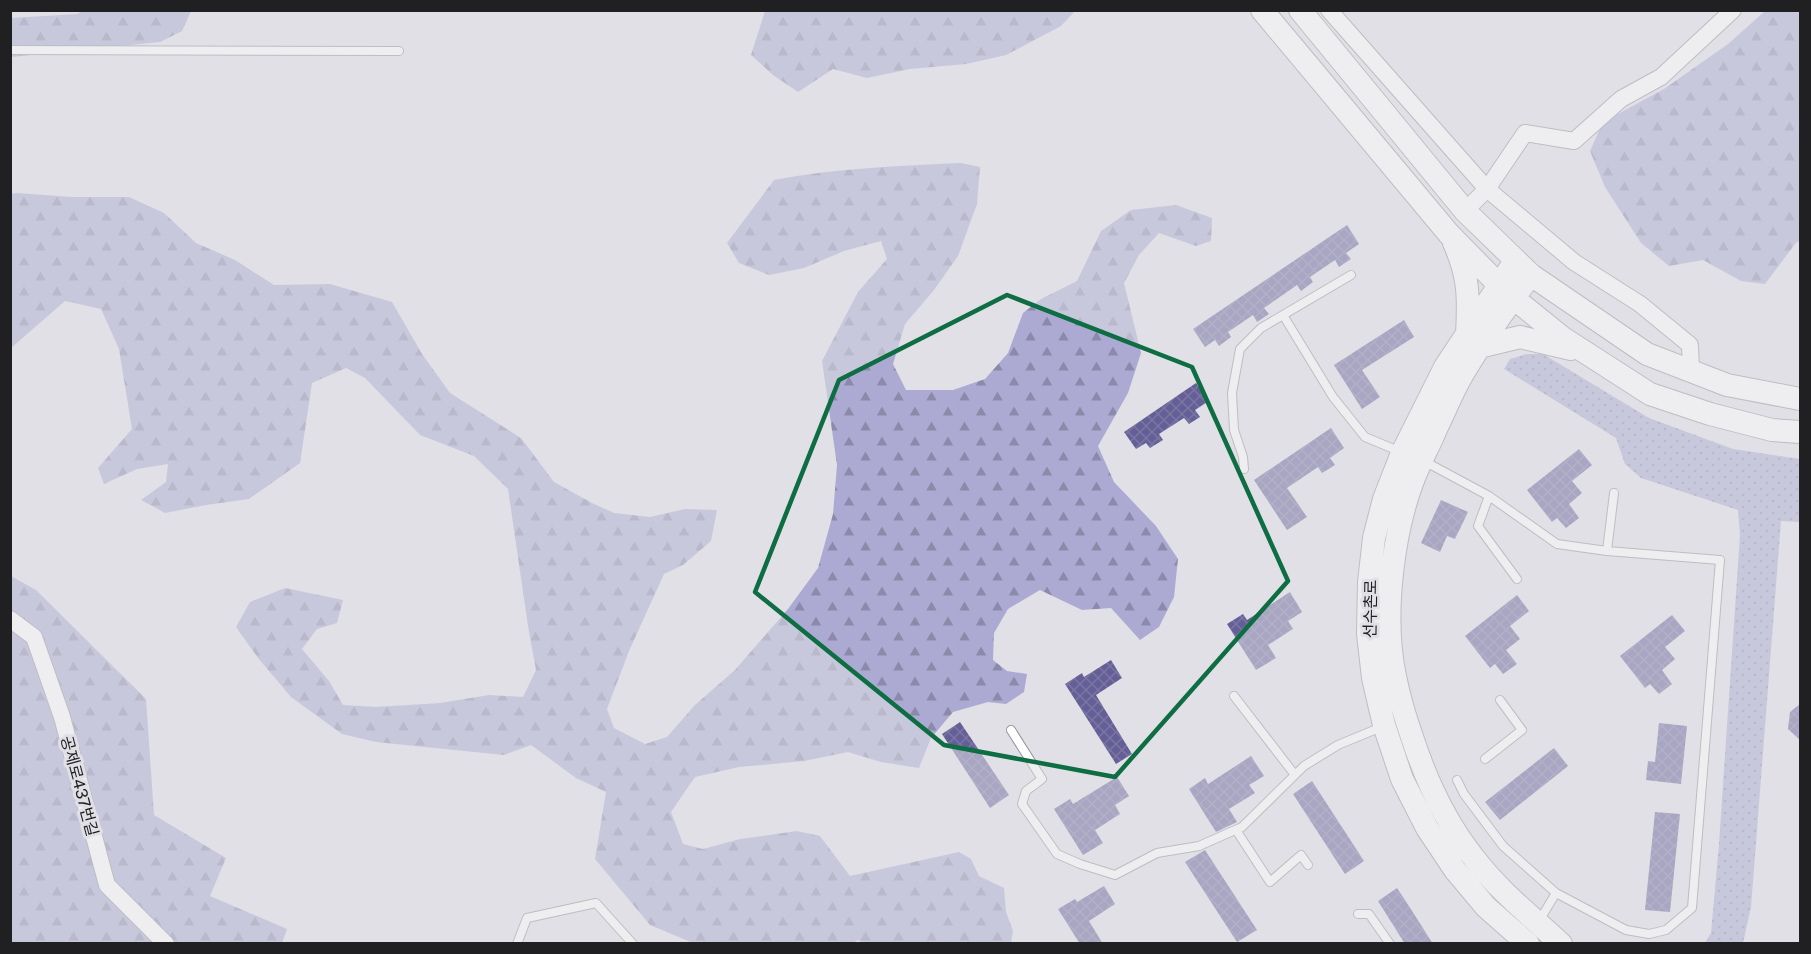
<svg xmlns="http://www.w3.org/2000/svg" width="1811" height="954" font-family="'Public Sans','Noto Sans KR',sans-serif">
  <defs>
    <pattern id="forest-firs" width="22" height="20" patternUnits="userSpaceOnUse" patternTransform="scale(1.5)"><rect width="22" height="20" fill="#acaad3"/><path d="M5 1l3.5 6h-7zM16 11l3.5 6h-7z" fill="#8c8aab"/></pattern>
    <pattern id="park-dots" width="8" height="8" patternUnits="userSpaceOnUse" patternTransform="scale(1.5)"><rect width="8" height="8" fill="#acaad3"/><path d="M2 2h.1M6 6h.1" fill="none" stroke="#8c8aab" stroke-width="1.8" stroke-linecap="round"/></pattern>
    <pattern id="building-cross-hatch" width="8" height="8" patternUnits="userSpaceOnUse" patternTransform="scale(1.5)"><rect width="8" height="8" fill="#655f98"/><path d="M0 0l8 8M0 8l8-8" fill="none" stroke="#7b76a1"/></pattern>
  </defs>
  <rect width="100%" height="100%" fill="#e0e0e6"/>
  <!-- forest -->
  <path fill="url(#forest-firs)" d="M 82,10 L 191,11 L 182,31 L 160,42 L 11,57 L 11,18 L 78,14 Z
    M 765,11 L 765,10 L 1075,11 L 1061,26 L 1006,55 L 966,64 L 910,69 L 867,78 L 833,69 L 798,92 L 773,75 L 751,55 Z
    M 1765,11 L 1800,11 L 1800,240 L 1795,244 L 1765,284 L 1741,281 L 1703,260 L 1669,266 L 1641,243 L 1605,187 L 1590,151 L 1603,122 L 1664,89 L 1728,44 Z
    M 961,163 L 980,167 L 977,204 L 958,256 L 934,290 L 905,324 L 893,364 L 906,390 L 953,390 L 985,379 L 1008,353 L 1023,313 L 1041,299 L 1077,281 L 1101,231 L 1131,210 L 1176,205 L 1212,218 L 1211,241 L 1196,246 L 1159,233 L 1139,255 L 1124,283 L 1141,353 L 1128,393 L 1098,446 L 1114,482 L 1156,526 L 1178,559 L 1174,597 L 1159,627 L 1140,640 L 1111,608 L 1082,610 L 1040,590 L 1008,609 L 994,633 L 993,660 L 1007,671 L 1027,674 L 1024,692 L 1006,704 L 988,702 L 953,712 L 931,738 L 919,768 L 881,762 L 848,752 L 804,761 L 739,767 L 695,777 L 671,812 L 683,844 L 703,849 L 740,839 L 797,831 L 820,836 L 850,876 L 959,852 L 971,859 L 979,876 L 1004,888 L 1006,912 L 1013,931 L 1011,943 L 865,944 L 858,940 L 850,944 L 693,943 L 650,925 L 595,859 L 606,792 L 576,778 L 531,745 L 504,755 L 376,742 L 342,734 L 291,697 L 258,658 L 236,627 L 250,602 L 285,588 L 343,600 L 337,623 L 317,629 L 302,649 L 329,681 L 343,705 L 376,707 L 440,703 L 489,695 L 523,697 L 536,670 L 528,626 L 508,489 L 474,456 L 420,435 L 365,378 L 346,368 L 312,383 L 300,463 L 249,499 L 206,505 L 165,513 L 141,500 L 166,482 L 168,464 L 137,469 L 104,484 L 98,468 L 132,429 L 119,349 L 101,309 L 65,301 L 11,348 L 10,194 L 17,193 L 72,197 L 129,197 L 164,213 L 196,243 L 235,260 L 274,285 L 330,284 L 392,302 L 422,354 L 450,393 L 521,438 L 554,482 L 592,503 L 614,513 L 650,517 L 685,509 L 717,510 L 711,541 L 683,565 L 664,574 L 629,651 L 607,709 L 614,728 L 645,744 L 667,737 L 695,705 L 735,670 L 788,609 L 818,568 L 833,514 L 837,465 L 822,361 L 858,292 L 887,259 L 881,241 L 844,251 L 804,268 L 769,275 L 739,263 L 727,243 L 774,180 C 835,168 899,166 961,163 Z
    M 11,576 L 36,590 L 146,699 L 154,815 L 226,858 L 210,896 L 287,929 L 282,943 L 11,944 Z"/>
  <!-- park -->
  <path fill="url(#park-dots)" d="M 1527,354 L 1543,354 L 1649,418 L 1733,449 L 1800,459 L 1800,522 L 1781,521 L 1751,907 L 1743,943 L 1705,943 L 1711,933 L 1719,844 L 1740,535 L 1738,510 L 1641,478 L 1625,464 L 1616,438 L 1504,369 L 1510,359 Z"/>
  <!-- building -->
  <path fill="url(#building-cross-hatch)" d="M 1347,225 L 1359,244 L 1346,253 L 1351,259 L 1339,267 L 1335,260 L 1310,277 L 1313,282 L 1301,291 L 1297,285 L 1264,308 L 1269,314 L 1257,322 L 1253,315 L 1228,332 L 1231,337 L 1219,346 L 1215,340 L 1205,347 L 1193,329 Z
    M 1404,320 L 1414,337 L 1362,370 L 1380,397 L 1362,409 L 1334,365 Z
    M 1196,383 L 1209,401 L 1195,410 L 1200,417 L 1189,424 L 1184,418 L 1159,434 L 1163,440 L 1150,448 L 1146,443 L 1136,449 L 1124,432 Z
    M 1331,428 L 1344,448 L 1330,458 L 1335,465 L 1322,473 L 1318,467 L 1287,488 L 1307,517 L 1287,530 L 1254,480 Z
    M 1579,449 L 1592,465 L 1572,481 L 1582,493 L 1569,504 L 1579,518 L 1566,528 L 1557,518 L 1552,522 L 1527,490 Z
    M 1441,500 L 1468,512 L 1455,539 L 1447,536 L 1440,552 L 1421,543 Z
    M 1290,592 L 1302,612 L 1288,621 L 1293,629 L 1268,645 L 1276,658 L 1256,670 L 1227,624 L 1243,614 L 1247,620 Z
    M 1517,595 L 1529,611 L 1510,626 L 1520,639 L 1506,650 L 1517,664 L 1503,674 L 1495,664 L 1490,668 L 1465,636 Z
    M 1672,615 L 1685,631 L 1665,647 L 1675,659 L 1662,670 L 1672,684 L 1659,694 L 1650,684 L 1645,688 L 1620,656 Z
    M 1111,660 L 1122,678 L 1096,695 L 1132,754 L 1116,764 L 1065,684 L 1082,673 L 1084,677 Z
    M 1800,704 L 1800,740 L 1788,729 L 1790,712 Z
    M 960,722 L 1009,795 L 990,808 L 942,734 Z
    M 1659,723 L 1687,726 L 1681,784 L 1646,780 L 1648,761 L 1655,762 Z
    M 1554,748 L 1568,766 L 1500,820 L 1485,802 Z
    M 1251,756 L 1264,776 L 1249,785 L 1255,793 L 1229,809 L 1237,822 L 1216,832 L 1189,789 L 1205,778 L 1208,784 Z
    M 1117,777 L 1129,796 L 1115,805 L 1120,814 L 1095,830 L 1103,843 L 1083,855 L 1054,809 L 1070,799 L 1073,804 Z
    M 1312,781 L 1364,861 L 1345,874 L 1293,794 Z
    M 1655,812 L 1680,814 L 1670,912 L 1645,910 Z
    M 1205,850 L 1257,930 L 1237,942 L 1185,862 Z
    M 1104,886 L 1115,904 L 1089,921 L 1103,944 L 1080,944 L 1058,909 L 1075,899 L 1077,902 Z
    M 1397,888 L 1407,903 L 1433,944 L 1405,944 L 1378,901 Z"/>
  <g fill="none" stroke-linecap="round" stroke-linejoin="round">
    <defs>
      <path id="lane" d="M 10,50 L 399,51
        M 1283,315 L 1333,397 L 1365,437 L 1401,452
        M 1422,460 L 1489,496 L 1557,544 L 1607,551 L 1720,560 L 1692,908 L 1666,930 L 1649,934 L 1626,930 L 1556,893 L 1503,846 L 1464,794 L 1457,780
        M 1244,469 L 1243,457 L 1234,430 L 1232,393 L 1240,349 L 1261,328 L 1351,275
        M 1489,496 L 1478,526 L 1517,579
        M 1607,551 L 1614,493
        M 1234,696 L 1295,775
        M 1011,730 L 1042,779 L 1026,791 L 1022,804 L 1057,854 L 1080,864 L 1115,875 L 1157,853 L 1199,846 L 1242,827 L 1304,766 L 1338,745 L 1384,726
        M 1485,759 L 1522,730 L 1500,700
        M 1236,830 L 1270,882 L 1301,855 L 1308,865
        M 1358,914 L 1369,914 L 1390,944
        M 1539,921 L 1556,893
        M 517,944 L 527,918 L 596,903 L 633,944"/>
      <path id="street" d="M 1329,10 L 1487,189 L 1465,211
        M 1691,371 L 1690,345 L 1640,304 L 1574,262 L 1487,189 L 1525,133 L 1574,141 L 1621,99 L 1661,77 L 1733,10
        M 10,619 L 34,637 L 62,717 L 107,885 L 166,944"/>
      <path id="secondary" d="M 1262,10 L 1449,234 L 1506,292 L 1563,338 L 1650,394 L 1710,414 L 1772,430 L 1800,432
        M 1300,10 L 1465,211 L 1531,275 L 1647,354 L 1727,385 L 1800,399
        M 1454,243 C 1469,276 1469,298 1467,334
        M 1515,261 L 1445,367 L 1402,453 L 1384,499 L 1374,538 L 1369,582 L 1368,634 L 1373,678 L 1384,725 L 1402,779 L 1427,828 L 1455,870 L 1486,907 L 1528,944
        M 1531,275 C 1507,306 1484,338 1464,372 C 1453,390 1445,411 1436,429 C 1431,442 1424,454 1419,466 C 1393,524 1382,615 1395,676 C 1399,697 1405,717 1412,737 C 1426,780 1446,823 1474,858 C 1499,891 1531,916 1561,944
        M 1479,347 L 1520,337 L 1571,349"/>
    </defs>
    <!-- lane casing -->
    <use href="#lane" stroke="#939398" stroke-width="10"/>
    <!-- street casing -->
    <use href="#street" stroke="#939398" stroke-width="18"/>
    <!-- secondary casing -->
    <use href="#secondary" stroke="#939398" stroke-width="24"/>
    <!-- lane -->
    <use href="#lane" stroke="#fff" stroke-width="8"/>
    <!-- street -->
    <use href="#street" stroke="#fff" stroke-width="16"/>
    <!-- secondary -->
    <use href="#secondary" stroke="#fff" stroke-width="22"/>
  </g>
  <!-- marked area -->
  <path d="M0 0H1811V954H0ZM 1007,295 L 1192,367 L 1288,581 L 1115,777 L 944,745 L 755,592 L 839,380 Z" fill="#e0e0e6" fill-opacity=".55" fill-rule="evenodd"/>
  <path fill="none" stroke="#0e6d42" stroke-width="4.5" stroke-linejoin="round" d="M 1007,295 L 1192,367 L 1288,581 L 1115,777 L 944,745 L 755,592 L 839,380 Z"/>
  <g text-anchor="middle" stroke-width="6" stroke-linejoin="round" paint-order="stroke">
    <!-- street labels -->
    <g font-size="16" fill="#202022" stroke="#e0e0e6">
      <text transform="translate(1370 609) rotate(-89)" y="6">선수촌로</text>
      <text transform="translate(80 786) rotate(75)" y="6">공제로437번길</text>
    </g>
  </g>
  <!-- border -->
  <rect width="1811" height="954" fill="none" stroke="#202022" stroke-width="24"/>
</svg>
